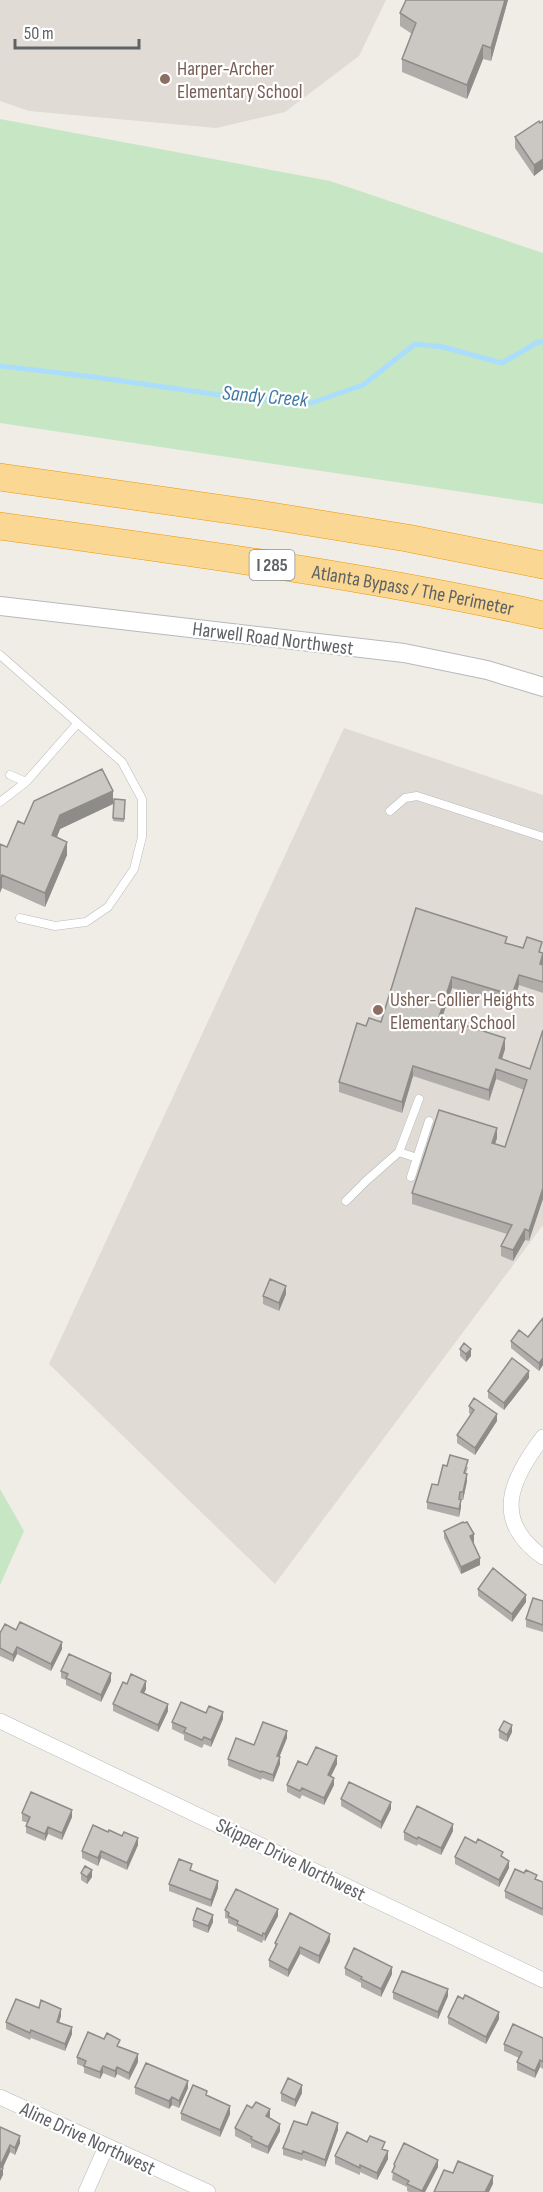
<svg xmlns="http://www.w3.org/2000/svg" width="543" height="2192" font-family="'Sofia Sans Condensed',sans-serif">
  <rect width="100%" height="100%" fill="#f0ede6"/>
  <!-- education -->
  <path fill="#e0dcd5" d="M 0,0 L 386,0 L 359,56 L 285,112 L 216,128 L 29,111 L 0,101 Z
    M 344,728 L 543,795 L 543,1225 L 275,1584 L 49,1364 Z"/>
  <!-- green -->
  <path fill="#c6e6c4" d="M 0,119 L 330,181 L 543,253 L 543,504 L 0,423 Z
    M 0,1489 L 24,1531 L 0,1585 Z"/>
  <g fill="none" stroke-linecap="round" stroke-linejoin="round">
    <!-- stream -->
    <path stroke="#aadefc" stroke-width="5" d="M 0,366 L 94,377 L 220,395 L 308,404 L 363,385 L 415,344 L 443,347 L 502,363 L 538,342 L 543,342"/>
    <defs>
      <path id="service" d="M 0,655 L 122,762 L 142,799 L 142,837 L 134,869 L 108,907 L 86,922 L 55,926 L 20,918
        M 10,775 L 26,782
        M 0,802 L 26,782 L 77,724
        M 390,811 L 405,798 L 417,796 L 543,837
        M 399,1152 L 417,1158 L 429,1121
        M 411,1177 L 417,1158
        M 346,1201 L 366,1181 L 399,1152 L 419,1099"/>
      <path id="minor" d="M 543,1437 C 511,1479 491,1520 543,1557
        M 0,1721 L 543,1980
        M 0,2097 L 208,2192
        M 86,2192 L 106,2147"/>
      <path id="tertiary" d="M 0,606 L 404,653 L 487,670 L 543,687"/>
      <g id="motorway">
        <path d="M 0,477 L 265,515 L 407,538 L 543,565"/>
        <path id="s1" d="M 0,526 C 182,551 364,575 543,615"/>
      </g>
    </defs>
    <!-- service casing -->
    <use href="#service" stroke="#b7b9bc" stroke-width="9"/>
    <!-- minor casing -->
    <use href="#minor" stroke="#b7b9bc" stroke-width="16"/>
    <!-- tertiary casing -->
    <use href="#tertiary" stroke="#b7b9bc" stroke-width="20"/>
    <!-- motorway casing -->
    <use href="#motorway" stroke="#ef9607" stroke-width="28"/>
    <!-- service -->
    <use href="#service" stroke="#fff" stroke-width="8"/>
    <!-- minor -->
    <use href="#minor" stroke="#fff" stroke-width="15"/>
    <!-- tertiary -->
    <use href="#tertiary" stroke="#fff" stroke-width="18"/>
    <!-- motorway -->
    <use href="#motorway" stroke="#fad893" stroke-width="27"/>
  </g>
  <!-- wall -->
  <path fill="#afaca9" d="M 508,0 L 491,61 L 483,59 L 467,99 L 402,72 L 402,59 L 412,34 L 400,26 L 400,13 Z
    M 543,121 L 543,169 L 534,176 L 515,148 L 515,137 Z
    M 114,799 L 125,800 L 124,822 L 113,821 Z
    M 113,804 L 60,829 L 57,837 L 67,855 L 45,907 L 2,888 L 0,844 L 7,847 L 24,824 Z
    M 507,943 L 543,953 L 543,993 L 519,985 L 512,1006 L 452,988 L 442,1018 L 505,1049 L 502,1059 L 530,1069 L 529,1241 L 525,1240 L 513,1261 L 501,1256 L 501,1246 L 507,1234 L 412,1204 L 412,1193 L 497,1138 L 495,1144 L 505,1147 L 524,1090 L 496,1079 L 489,1101 L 413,1076 L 402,1113 L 339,1092 L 339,1082 L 366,1026 L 381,1022 Z
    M 286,1294 L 279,1311 L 263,1304 L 263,1296 Z
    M 543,1318 L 543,1365 L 539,1371 L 511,1348 L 511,1341 L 528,1337 Z
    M 460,1349 L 471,1356 L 466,1362 L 460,1356 Z
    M 529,1378 L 504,1410 L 488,1398 L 488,1391 Z
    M 469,1406 L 497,1421 L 475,1455 L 457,1443 L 457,1435 L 471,1415 L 469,1413 Z
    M 447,1466 L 468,1467 L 466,1473 L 467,1481 L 463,1500 L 460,1500 L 461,1507 L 459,1517 L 427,1509 L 427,1502 L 438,1485 Z
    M 444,1531 L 474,1542 L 473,1542 L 480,1565 L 461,1574 L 444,1538 Z
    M 478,1589 L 526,1602 L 512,1622 L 478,1596 Z
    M 543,1601 L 543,1632 L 526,1627 L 526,1619 Z
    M 16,1630 L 62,1649 L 51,1671 L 17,1654 L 13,1662 L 0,1656 L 0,1633 Z
    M 61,1671 L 111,1681 L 101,1702 L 66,1685 L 66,1680 L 61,1678 Z
    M 127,1684 L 146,1689 L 144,1693 L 168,1711 L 158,1732 L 113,1711 L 113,1704 Z
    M 206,1713 L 223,1719 L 211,1747 L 204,1744 L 202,1748 L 184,1740 L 184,1735 L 172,1729 L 172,1722 Z
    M 499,1730 L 512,1732 L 507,1742 L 499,1738 Z
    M 287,1738 L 279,1757 L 280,1764 L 273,1782 L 262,1778 L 261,1780 L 228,1766 L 228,1759 L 254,1745 Z
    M 337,1764 L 331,1776 L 334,1785 L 324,1805 L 302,1795 L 300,1799 L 287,1792 L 287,1785 L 307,1765 Z
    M 341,1799 L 391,1809 L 381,1829 L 341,1806 Z
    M 22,1813 L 72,1817 L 62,1840 L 48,1834 L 45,1841 L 26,1833 L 26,1826 L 28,1823 L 22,1821 Z
    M 453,1831 L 441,1855 L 418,1844 L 417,1846 L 404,1840 L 404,1832 Z
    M 108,1832 L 138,1845 L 127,1870 L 101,1858 L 98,1866 L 82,1858 L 82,1851 Z
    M 455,1857 L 503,1858 L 509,1868 L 499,1887 L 455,1864 Z
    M 192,1871 L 218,1888 L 211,1907 L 169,1891 L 169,1884 Z
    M 81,1873 L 92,1877 L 87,1884 L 81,1880 Z
    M 537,1880 L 543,1882 L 543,1916 L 505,1898 L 505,1891 Z
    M 225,1910 L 278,1916 L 265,1941 L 263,1940 L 262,1943 L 237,1931 L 237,1927 L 228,1923 L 228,1919 L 225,1918 Z
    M 193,1920 L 213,1922 L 208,1933 L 193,1927 Z
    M 330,1941 L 319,1964 L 300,1954 L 288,1977 L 269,1967 L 269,1960 L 275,1949 L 275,1943 Z
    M 345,1968 L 392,1974 L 381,1997 L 361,1987 L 361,1983 L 345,1975 Z
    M 393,1992 L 448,1996 L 438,2019 L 393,1999 Z
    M 39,2008 L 61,2016 L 59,2022 L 72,2034 L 65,2051 L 31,2038 L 30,2040 L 6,2029 L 6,2022 Z
    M 448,2017 L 499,2019 L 486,2044 L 448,2024 Z
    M 543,2038 L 543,2069 L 540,2067 L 535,2078 L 517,2070 L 517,2062 L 519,2058 L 504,2051 L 504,2044 Z
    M 120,2047 L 138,2062 L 129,2080 L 117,2074 L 115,2078 L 103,2073 L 100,2079 L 84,2073 L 84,2067 L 77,2064 L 77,2057 Z
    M 135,2087 L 188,2088 L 179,2108 L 172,2105 L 169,2109 L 135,2094 Z
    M 281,2093 L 302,2093 L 295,2107 L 281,2101 Z
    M 207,2096 L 230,2114 L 220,2137 L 181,2120 L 181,2113 Z
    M 270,2116 L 269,2118 L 280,2131 L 268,2154 L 251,2147 L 251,2144 L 235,2136 L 235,2128 Z
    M 307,2125 L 338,2130 L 325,2167 L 303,2159 L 302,2161 L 283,2155 L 283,2148 Z
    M 0,2127 L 20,2143 L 15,2155 L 10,2152 L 3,2168 L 3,2175 Z
    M 385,2150 L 388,2159 L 377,2180 L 360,2172 L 360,2175 L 335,2164 L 335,2156 Z
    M 394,2164 L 438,2167 L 425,2192 L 409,2192 L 407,2191 L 407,2187 L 392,2180 Z"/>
  <!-- shaded-wall -->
  <path fill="#8e8c89" d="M 505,0 L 508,0 L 491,61 L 491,48 Z
    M 483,45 L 483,59 L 467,99 L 467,85 Z
    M 543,159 L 543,169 L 534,176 L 534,165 Z
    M 113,791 L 113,804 L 60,829 L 52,849 L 52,835 L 60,815 Z
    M 67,842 L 67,855 L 45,907 L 45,893 Z
    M 2,875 L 2,888 L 0,893 L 0,880 Z
    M 543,953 L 543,964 L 540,975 L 540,964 Z
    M 519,975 L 519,985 L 512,1006 L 512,995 Z
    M 452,977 L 452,988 L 439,1027 L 439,1017 Z
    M 505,1038 L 505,1049 L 499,1068 L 499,1058 Z
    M 413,1066 L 413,1076 L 402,1113 L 402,1102 Z
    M 496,1069 L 496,1079 L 489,1101 L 489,1090 Z
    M 497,1128 L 497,1138 L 492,1153 L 492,1143 Z
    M 543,1188 L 543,1199 L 529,1241 L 529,1231 Z
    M 525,1229 L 525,1240 L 513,1261 L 513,1250 Z
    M 286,1286 L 286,1294 L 279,1311 L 279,1303 Z
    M 471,1349 L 471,1356 L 466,1362 L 466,1354 Z
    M 543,1358 L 543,1365 L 539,1371 L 539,1363 Z
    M 529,1371 L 529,1378 L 504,1410 L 504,1403 Z
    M 497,1414 L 497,1421 L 475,1455 L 475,1448 Z
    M 467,1474 L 467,1481 L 463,1500 L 463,1492 Z
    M 461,1500 L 461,1507 L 459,1517 L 459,1509 Z
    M 474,1534 L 474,1542 L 470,1543 L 470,1536 Z
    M 480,1558 L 480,1565 L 461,1574 L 461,1567 Z
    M 526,1595 L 526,1602 L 512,1622 L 512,1614 Z
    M 62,1642 L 62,1649 L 51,1671 L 51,1664 Z
    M 17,1647 L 17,1654 L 13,1662 L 13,1655 Z
    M 111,1673 L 111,1681 L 101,1702 L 101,1695 Z
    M 146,1681 L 146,1689 L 141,1699 L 141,1692 Z
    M 168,1704 L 168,1711 L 158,1732 L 158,1725 Z
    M 223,1712 L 223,1719 L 211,1747 L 211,1740 Z
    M 512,1725 L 512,1732 L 507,1742 L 507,1735 Z
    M 287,1731 L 287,1738 L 277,1763 L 277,1756 Z
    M 337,1756 L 337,1764 L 328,1782 L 328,1775 Z
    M 280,1757 L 280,1764 L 273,1782 L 273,1775 Z
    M 334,1778 L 334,1785 L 324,1805 L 324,1798 Z
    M 391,1802 L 391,1809 L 381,1829 L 381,1822 Z
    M 72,1810 L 72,1817 L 62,1840 L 62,1833 Z
    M 453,1824 L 453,1831 L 441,1855 L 441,1848 Z
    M 48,1827 L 48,1834 L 45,1841 L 45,1834 Z
    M 138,1838 L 138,1845 L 127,1870 L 127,1863 Z
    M 101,1851 L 101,1858 L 98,1866 L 98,1858 Z
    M 509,1861 L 509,1868 L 499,1887 L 499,1880 Z
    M 92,1870 L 92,1877 L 87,1884 L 87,1877 Z
    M 218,1881 L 218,1888 L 211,1907 L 211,1900 Z
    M 278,1909 L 278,1916 L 265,1941 L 265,1934 Z
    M 213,1915 L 213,1922 L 208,1933 L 208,1926 Z
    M 330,1934 L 330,1941 L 319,1964 L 319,1956 Z
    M 300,1947 L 300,1954 L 288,1977 L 288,1970 Z
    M 392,1967 L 392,1974 L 381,1997 L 381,1989 Z
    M 448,1989 L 448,1996 L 438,2019 L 438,2012 Z
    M 61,2009 L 61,2016 L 57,2029 L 57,2022 Z
    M 499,2012 L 499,2019 L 486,2044 L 486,2037 Z
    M 72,2027 L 72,2034 L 65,2051 L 65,2044 Z
    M 138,2054 L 138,2062 L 129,2080 L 129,2073 Z
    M 540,2060 L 540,2067 L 535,2078 L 535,2071 Z
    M 103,2066 L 103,2073 L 100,2079 L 100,2072 Z
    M 117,2067 L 117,2074 L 115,2078 L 115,2071 Z
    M 188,2081 L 188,2088 L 179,2108 L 179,2101 Z
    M 302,2085 L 302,2093 L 295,2107 L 295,2100 Z
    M 172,2097 L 172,2105 L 169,2109 L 169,2101 Z
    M 230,2106 L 230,2114 L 220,2137 L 220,2130 Z
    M 270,2109 L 270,2116 L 266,2124 L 266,2116 Z
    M 338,2123 L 338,2130 L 325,2167 L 325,2160 Z
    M 280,2124 L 280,2131 L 268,2154 L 268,2147 Z
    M 20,2136 L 20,2143 L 15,2155 L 15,2148 Z
    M 10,2145 L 10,2152 L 0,2173 L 0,2166 Z
    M 388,2151 L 388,2159 L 377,2180 L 377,2173 Z
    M 438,2160 L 438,2167 L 425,2192 L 422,2192 Z
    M 3,2168 L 3,2175 L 0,2181 L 0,2174 Z
    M 493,2176 L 493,2184 L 489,2192 L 485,2192 Z"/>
  <!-- building -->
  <path fill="#cbc8c4" stroke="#8e8c89" stroke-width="1.5" d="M 406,0 L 505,0 L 491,48 L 483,45 L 467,85 L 402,59 L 416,23 L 400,13 Z
    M 539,121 L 540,123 L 543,121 L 543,159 L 534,165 L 515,137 Z
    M 102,769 L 113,791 L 60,815 L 52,835 L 67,842 L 45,893 L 2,875 L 0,880 L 0,844 L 7,847 L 18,821 L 24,824 L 34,801 Z
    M 114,799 L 125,800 L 124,819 L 113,818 Z
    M 416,908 L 507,937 L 505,943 L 523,948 L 527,937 L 542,942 L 539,952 L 543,953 L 540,964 L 543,965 L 543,982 L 519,975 L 512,995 L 452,977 L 439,1017 L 505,1038 L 499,1058 L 530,1069 L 543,1030 L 543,1188 L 529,1231 L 525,1229 L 513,1250 L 501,1246 L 512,1225 L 412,1193 L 439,1110 L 497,1128 L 492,1143 L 505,1147 L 527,1080 L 496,1069 L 489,1090 L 413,1066 L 402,1102 L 339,1082 L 357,1023 L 366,1026 L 369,1018 L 381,1022 Z
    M 270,1279 L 286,1286 L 279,1303 L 263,1296 Z
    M 543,1318 L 543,1358 L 539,1363 L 511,1341 L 519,1330 L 528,1337 Z
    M 464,1343 L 471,1349 L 466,1354 L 460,1349 Z
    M 512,1358 L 529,1371 L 504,1403 L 488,1391 Z
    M 474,1398 L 497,1414 L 475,1448 L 457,1435 L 474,1410 L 469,1406 Z
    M 450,1455 L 468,1460 L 464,1473 L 467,1474 L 463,1492 L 460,1492 L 459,1499 L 461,1500 L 459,1509 L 427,1502 L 432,1484 L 438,1485 L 443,1465 L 447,1466 Z
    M 463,1522 L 464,1523 L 467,1522 L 474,1534 L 470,1536 L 480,1558 L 461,1567 L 444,1531 Z
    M 493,1568 L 526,1595 L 512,1614 L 478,1589 Z
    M 533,1598 L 543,1601 L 543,1625 L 526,1619 Z
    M 20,1622 L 62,1642 L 51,1664 L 17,1647 L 13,1655 L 0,1648 L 0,1633 L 5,1624 L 16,1630 Z
    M 69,1654 L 111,1673 L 101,1695 L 66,1678 L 68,1674 L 61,1671 Z
    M 131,1674 L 146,1681 L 141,1692 L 168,1704 L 158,1725 L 113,1704 L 123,1682 L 127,1684 Z
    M 181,1702 L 206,1713 L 209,1706 L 223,1712 L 211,1740 L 204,1737 L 202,1740 L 184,1732 L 186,1728 L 172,1722 Z
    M 504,1721 L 512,1725 L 507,1735 L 499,1730 Z
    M 263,1722 L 287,1731 L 277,1756 L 280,1757 L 273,1775 L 262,1771 L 261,1772 L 228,1759 L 236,1738 L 254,1745 Z
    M 316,1747 L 337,1756 L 328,1775 L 334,1778 L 324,1798 L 302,1788 L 300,1791 L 287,1785 L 298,1761 L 307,1765 Z
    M 349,1782 L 391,1802 L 381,1822 L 341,1799 Z
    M 31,1792 L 72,1810 L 62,1833 L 48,1827 L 45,1834 L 26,1826 L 30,1817 L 22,1813 Z
    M 417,1806 L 453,1824 L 441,1848 L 418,1837 L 417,1839 L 404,1832 Z
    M 93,1825 L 108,1832 L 109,1830 L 122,1836 L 124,1832 L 138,1838 L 127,1863 L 101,1851 L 98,1858 L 82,1851 Z
    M 465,1837 L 476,1843 L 478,1839 L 503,1852 L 501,1856 L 509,1861 L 499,1880 L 455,1857 Z
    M 179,1859 L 192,1864 L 190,1870 L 218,1881 L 211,1900 L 169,1884 Z
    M 85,1866 L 92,1870 L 87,1877 L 81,1873 Z
    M 515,1869 L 524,1873 L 526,1870 L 537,1875 L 535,1879 L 543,1882 L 543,1909 L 505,1891 Z
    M 236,1889 L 278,1909 L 265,1934 L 263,1933 L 262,1936 L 237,1924 L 238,1921 L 228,1916 L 229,1913 L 225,1910 Z
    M 197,1908 L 213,1915 L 208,1926 L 193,1920 Z
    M 290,1913 L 330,1934 L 319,1956 L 300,1947 L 288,1970 L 269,1960 L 277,1944 L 275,1943 Z
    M 354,1948 L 392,1967 L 381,1989 L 361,1979 L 362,1977 L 345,1968 Z
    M 402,1971 L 448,1989 L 438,2012 L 393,1992 Z
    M 465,1995 L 499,2012 L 486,2037 L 448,2017 L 458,1996 L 463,1999 Z
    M 16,1999 L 39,2008 L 41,2000 L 61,2009 L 57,2022 L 72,2027 L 65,2044 L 31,2030 L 30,2033 L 6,2022 Z
    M 513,2024 L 543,2038 L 543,2062 L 540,2060 L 535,2071 L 517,2062 L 522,2052 L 504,2044 Z
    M 88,2032 L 104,2039 L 107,2033 L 120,2040 L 117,2046 L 138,2054 L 129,2073 L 117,2067 L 115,2071 L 103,2066 L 100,2072 L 84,2066 L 86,2061 L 77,2057 Z
    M 146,2063 L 188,2081 L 179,2101 L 172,2097 L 169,2101 L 135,2087 Z
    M 288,2078 L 302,2085 L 295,2100 L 281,2093 Z
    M 193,2085 L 207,2091 L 206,2095 L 230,2106 L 220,2130 L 181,2113 Z
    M 256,2102 L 270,2109 L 266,2116 L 280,2124 L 268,2147 L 251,2139 L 252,2137 L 235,2128 L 247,2105 L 252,2108 Z
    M 312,2112 L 338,2123 L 325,2160 L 303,2151 L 302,2154 L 283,2148 L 294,2121 L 307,2125 Z
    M 0,2127 L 20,2136 L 15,2148 L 10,2145 L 0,2166 L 3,2168 L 0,2174 Z
    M 347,2132 L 367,2142 L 370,2136 L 385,2142 L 382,2149 L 388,2151 L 377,2173 L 360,2165 L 360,2168 L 335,2156 Z
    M 404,2143 L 438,2160 L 422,2191 L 407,2184 L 409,2181 L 392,2172 L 395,2166 L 394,2164 Z
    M 458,2161 L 493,2176 L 485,2192 L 434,2192 L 444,2170 L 453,2173 Z"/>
  <!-- markers -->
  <g fill="#8d6e63" stroke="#fff" stroke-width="2">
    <circle cx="165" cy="79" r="6"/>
    <circle cx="378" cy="1010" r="6"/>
  </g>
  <g text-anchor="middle" stroke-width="4.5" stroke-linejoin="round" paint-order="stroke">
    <!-- shield labels -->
    <rect fill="#fff" stroke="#8e9194" stroke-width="1.5" x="249.5" y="550" width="45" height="30" rx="4.5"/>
    <g font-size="18" font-weight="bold" fill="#5e6266">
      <text x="272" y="571">I 285</text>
    </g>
    <!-- education labels -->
    <g font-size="20" fill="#785e54" stroke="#fff" text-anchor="start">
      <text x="177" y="75">Harper-Archer<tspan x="177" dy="23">Elementary School</tspan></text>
      <text x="390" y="1006">Usher-Collier Heights<tspan x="390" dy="23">Elementary School</tspan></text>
    </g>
    <!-- street labels -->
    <g font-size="20" fill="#5e6266" stroke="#fff">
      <text dy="7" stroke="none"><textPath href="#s1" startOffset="418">Atlanta Bypass / The Perimeter</textPath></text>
      <text transform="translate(273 638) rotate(7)" y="7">Harwell Road Northwest</text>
      <text transform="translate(291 1859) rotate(26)" y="7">Skipper Drive Northwest</text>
      <text transform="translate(88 2138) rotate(25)" y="7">Aline Drive Northwest</text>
    </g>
    <!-- water labels -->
    <g font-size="21" font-style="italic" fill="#427aa7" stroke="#fff">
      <text transform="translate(265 396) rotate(5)" y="7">Sandy Creek</text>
    </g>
  </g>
  <!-- scale -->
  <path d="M15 39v9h124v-9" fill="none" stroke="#5e6266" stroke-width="3"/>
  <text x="24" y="39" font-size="18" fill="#5e6266" stroke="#ffffff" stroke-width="4.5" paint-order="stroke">50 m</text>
</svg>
